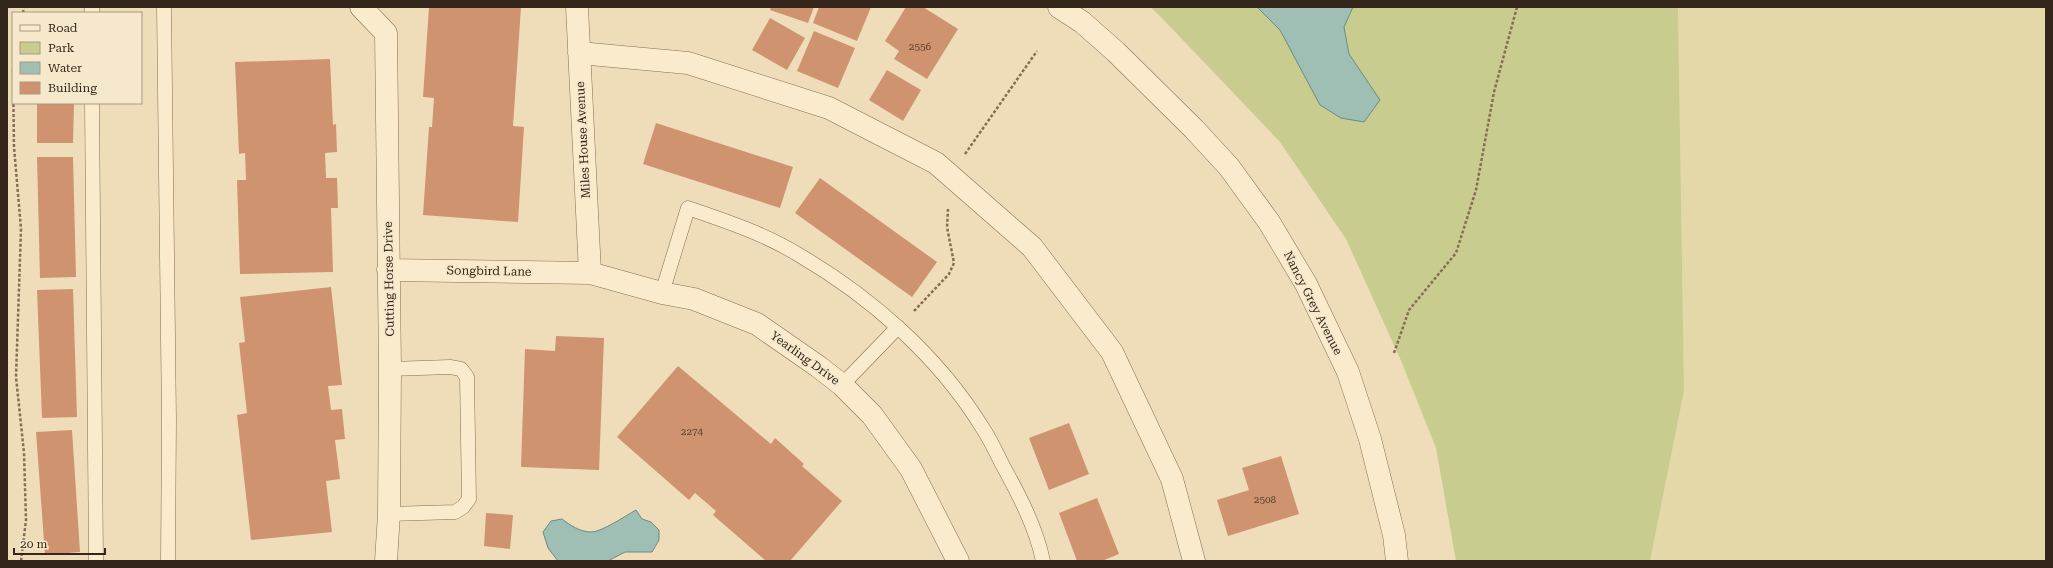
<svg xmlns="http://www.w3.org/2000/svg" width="2053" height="568" font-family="'Roboto Serif',serif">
  <rect width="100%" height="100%" fill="#efddba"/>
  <!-- farmland -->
  <path fill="#e5d8a8" d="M 1678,7 L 2046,7 L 2046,561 L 1650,561 L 1684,391 Z"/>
  <!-- green -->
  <path fill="#c8cd8f" d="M 1150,7 L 1678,7 L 1684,391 L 1650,561 L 1456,561 L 1436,448 L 1402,363 L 1346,239 L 1280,142 L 1158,14 Z"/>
  <!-- water -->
  <path fill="#9fbfb4" stroke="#678c82" d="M 1257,7 L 1353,7 L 1344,27 L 1349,54 L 1380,100 L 1364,122 L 1341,118 L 1320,105 L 1280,30 Z
    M 636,510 L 642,519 L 651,522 L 659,530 L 659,540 L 652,552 L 625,552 L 608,561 L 558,561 L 548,548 L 543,532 L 551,521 L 562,519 C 570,525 580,532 591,532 C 602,532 625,516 636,510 Z"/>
  <!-- building -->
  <path fill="#cf936f" d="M 429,7 L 521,7 L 513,126 L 524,127 L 518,222 L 423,215 L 429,127 L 432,127 L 434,98 L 423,97 Z
    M 771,7 L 814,7 L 808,23 L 770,10 Z
    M 819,7 L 871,7 L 857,41 L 813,23 Z
    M 906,7 L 923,7 L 958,29 L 927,79 L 894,59 L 899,51 L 885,41 Z
    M 770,18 L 805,38 L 787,70 L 752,50 Z
    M 814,31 L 855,48 L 838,88 L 797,71 Z
    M 330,59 L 333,125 L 336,124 L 337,152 L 325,153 L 326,178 L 337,178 L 338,208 L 331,208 L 333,272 L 240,274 L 237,180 L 246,180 L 245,153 L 239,154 L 235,62 Z
    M 887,70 L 921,90 L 903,121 L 869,100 Z
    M 37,103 L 74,103 L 73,143 L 37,143 Z
    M 656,123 L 793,167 L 780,208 L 643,164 Z
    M 37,157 L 73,157 L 76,277 L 40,278 Z
    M 820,178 L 937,262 L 912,297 L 795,213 Z
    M 331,287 L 342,385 L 328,386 L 331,410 L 342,409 L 345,439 L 335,440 L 340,479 L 326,481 L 332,532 L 251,540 L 237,415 L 247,413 L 239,343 L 245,342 L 240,297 Z
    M 73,289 L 77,417 L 42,418 L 37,290 Z
    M 556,336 L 604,338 L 599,470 L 521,467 L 525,349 L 555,351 Z
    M 678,366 L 771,444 L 775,438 L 804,464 L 802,466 L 842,501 L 790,561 L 766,561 L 713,515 L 716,511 L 695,493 L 689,500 L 617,437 Z
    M 1069,423 L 1089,474 L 1049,490 L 1029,438 Z
    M 72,430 L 80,552 L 45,555 L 36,432 Z
    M 1281,456 L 1299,514 L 1228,536 L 1217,500 L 1249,490 L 1242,468 Z
    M 1097,498 L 1119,554 L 1102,561 L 1077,561 L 1059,513 Z
    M 486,513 L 513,515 L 510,549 L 484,546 Z"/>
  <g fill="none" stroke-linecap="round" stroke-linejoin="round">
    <defs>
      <path id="lane" d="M 92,7 L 92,13
        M 164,7 L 169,420 L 168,561
        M 92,103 L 96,561
        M 662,293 L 688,208 C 726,221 765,234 799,255 C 871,297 938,356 982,427 C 990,439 996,452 1002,464 C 1019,495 1036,527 1043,561
        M 842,385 L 898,327
        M 389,514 L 455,512 L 463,507 L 469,499 L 467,377 L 461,369 L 450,367 L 390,369"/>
      <path id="street" d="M 361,7 L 386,33 L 390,369 L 389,514 L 386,561
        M 577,7 L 590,273
        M 1059,7 L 1082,22 L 1116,52 L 1194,129 L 1229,167 L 1269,222 L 1306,284 L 1348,372 L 1370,439 L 1394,535 L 1397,561
        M 579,53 L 688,63 L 829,108 L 936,163 L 1032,247 L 1112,352 L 1172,479 L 1194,561
        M 388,270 L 590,273 L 662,293 L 694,299 L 757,324 L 819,367 L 842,385 L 872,415 L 911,469 L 958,561"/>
    </defs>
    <!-- lane casing -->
    <use href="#lane" stroke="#866d54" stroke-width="15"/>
    <!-- street casing -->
    <use href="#street" stroke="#866d54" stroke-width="23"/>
    <!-- path -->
    <path stroke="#866d54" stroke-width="2.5" stroke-dasharray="3 2" stroke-linecap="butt" d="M 23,13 L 24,7
      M 13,69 L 14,147 L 21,229 L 16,377 L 24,453 L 26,520 L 21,561
      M 965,154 L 1037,51
      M 914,311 L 949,274 L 954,263 L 947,227 L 948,209
      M 1394,353 L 1409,310 L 1456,253 L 1476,190 L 1494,92 L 1517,7"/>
    <!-- lane -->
    <use href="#lane" stroke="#faebcd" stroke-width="14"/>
    <!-- street -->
    <use href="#street" stroke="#faebcd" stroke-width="22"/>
  </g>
  <g text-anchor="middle" stroke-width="4" stroke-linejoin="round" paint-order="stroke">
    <!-- number labels -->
    <g font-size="10" fill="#5b412f">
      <text x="920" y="50">2556</text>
      <text x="692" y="435">2274</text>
      <text x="1265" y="503">2508</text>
    </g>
    <!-- street labels -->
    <g font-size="12" fill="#34261a" stroke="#f6e8ca">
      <text transform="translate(583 140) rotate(-93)" y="4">Miles House Avenue</text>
      <text transform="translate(489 271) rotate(1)" y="4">Songbird Lane</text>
      <text transform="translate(389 279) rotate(-91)" y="4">Cutting Horse Drive</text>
      <text transform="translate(1313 303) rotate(63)" y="4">Nancy Grey Avenue</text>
      <text transform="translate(805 358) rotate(36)" y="4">Yearling Drive</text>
    </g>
  </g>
  <!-- border -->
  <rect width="2053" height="568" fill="none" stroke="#34261a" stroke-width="16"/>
  <!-- legend -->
  <rect x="12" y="12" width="130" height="92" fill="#f6e8ca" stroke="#a89a84"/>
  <rect x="20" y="25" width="20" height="6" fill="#faebcd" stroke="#a89a84"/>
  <text x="48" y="32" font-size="12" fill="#34261a">Road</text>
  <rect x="20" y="42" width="20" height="12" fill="#c8cd8f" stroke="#a89a84"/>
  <text x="48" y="52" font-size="12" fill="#34261a">Park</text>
  <rect x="20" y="62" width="20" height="12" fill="#9fbfb4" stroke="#a89a84"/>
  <text x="48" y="72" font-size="12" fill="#34261a">Water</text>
  <rect x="20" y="82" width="20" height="12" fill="#cf936f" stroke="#a89a84"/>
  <text x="48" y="92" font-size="12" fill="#34261a">Building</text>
  <!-- scale -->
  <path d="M14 548v6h91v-6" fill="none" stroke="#34261a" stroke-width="2"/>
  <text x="20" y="548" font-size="12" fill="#34261a" stroke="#f6e8ca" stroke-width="3" paint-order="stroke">20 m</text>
</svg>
